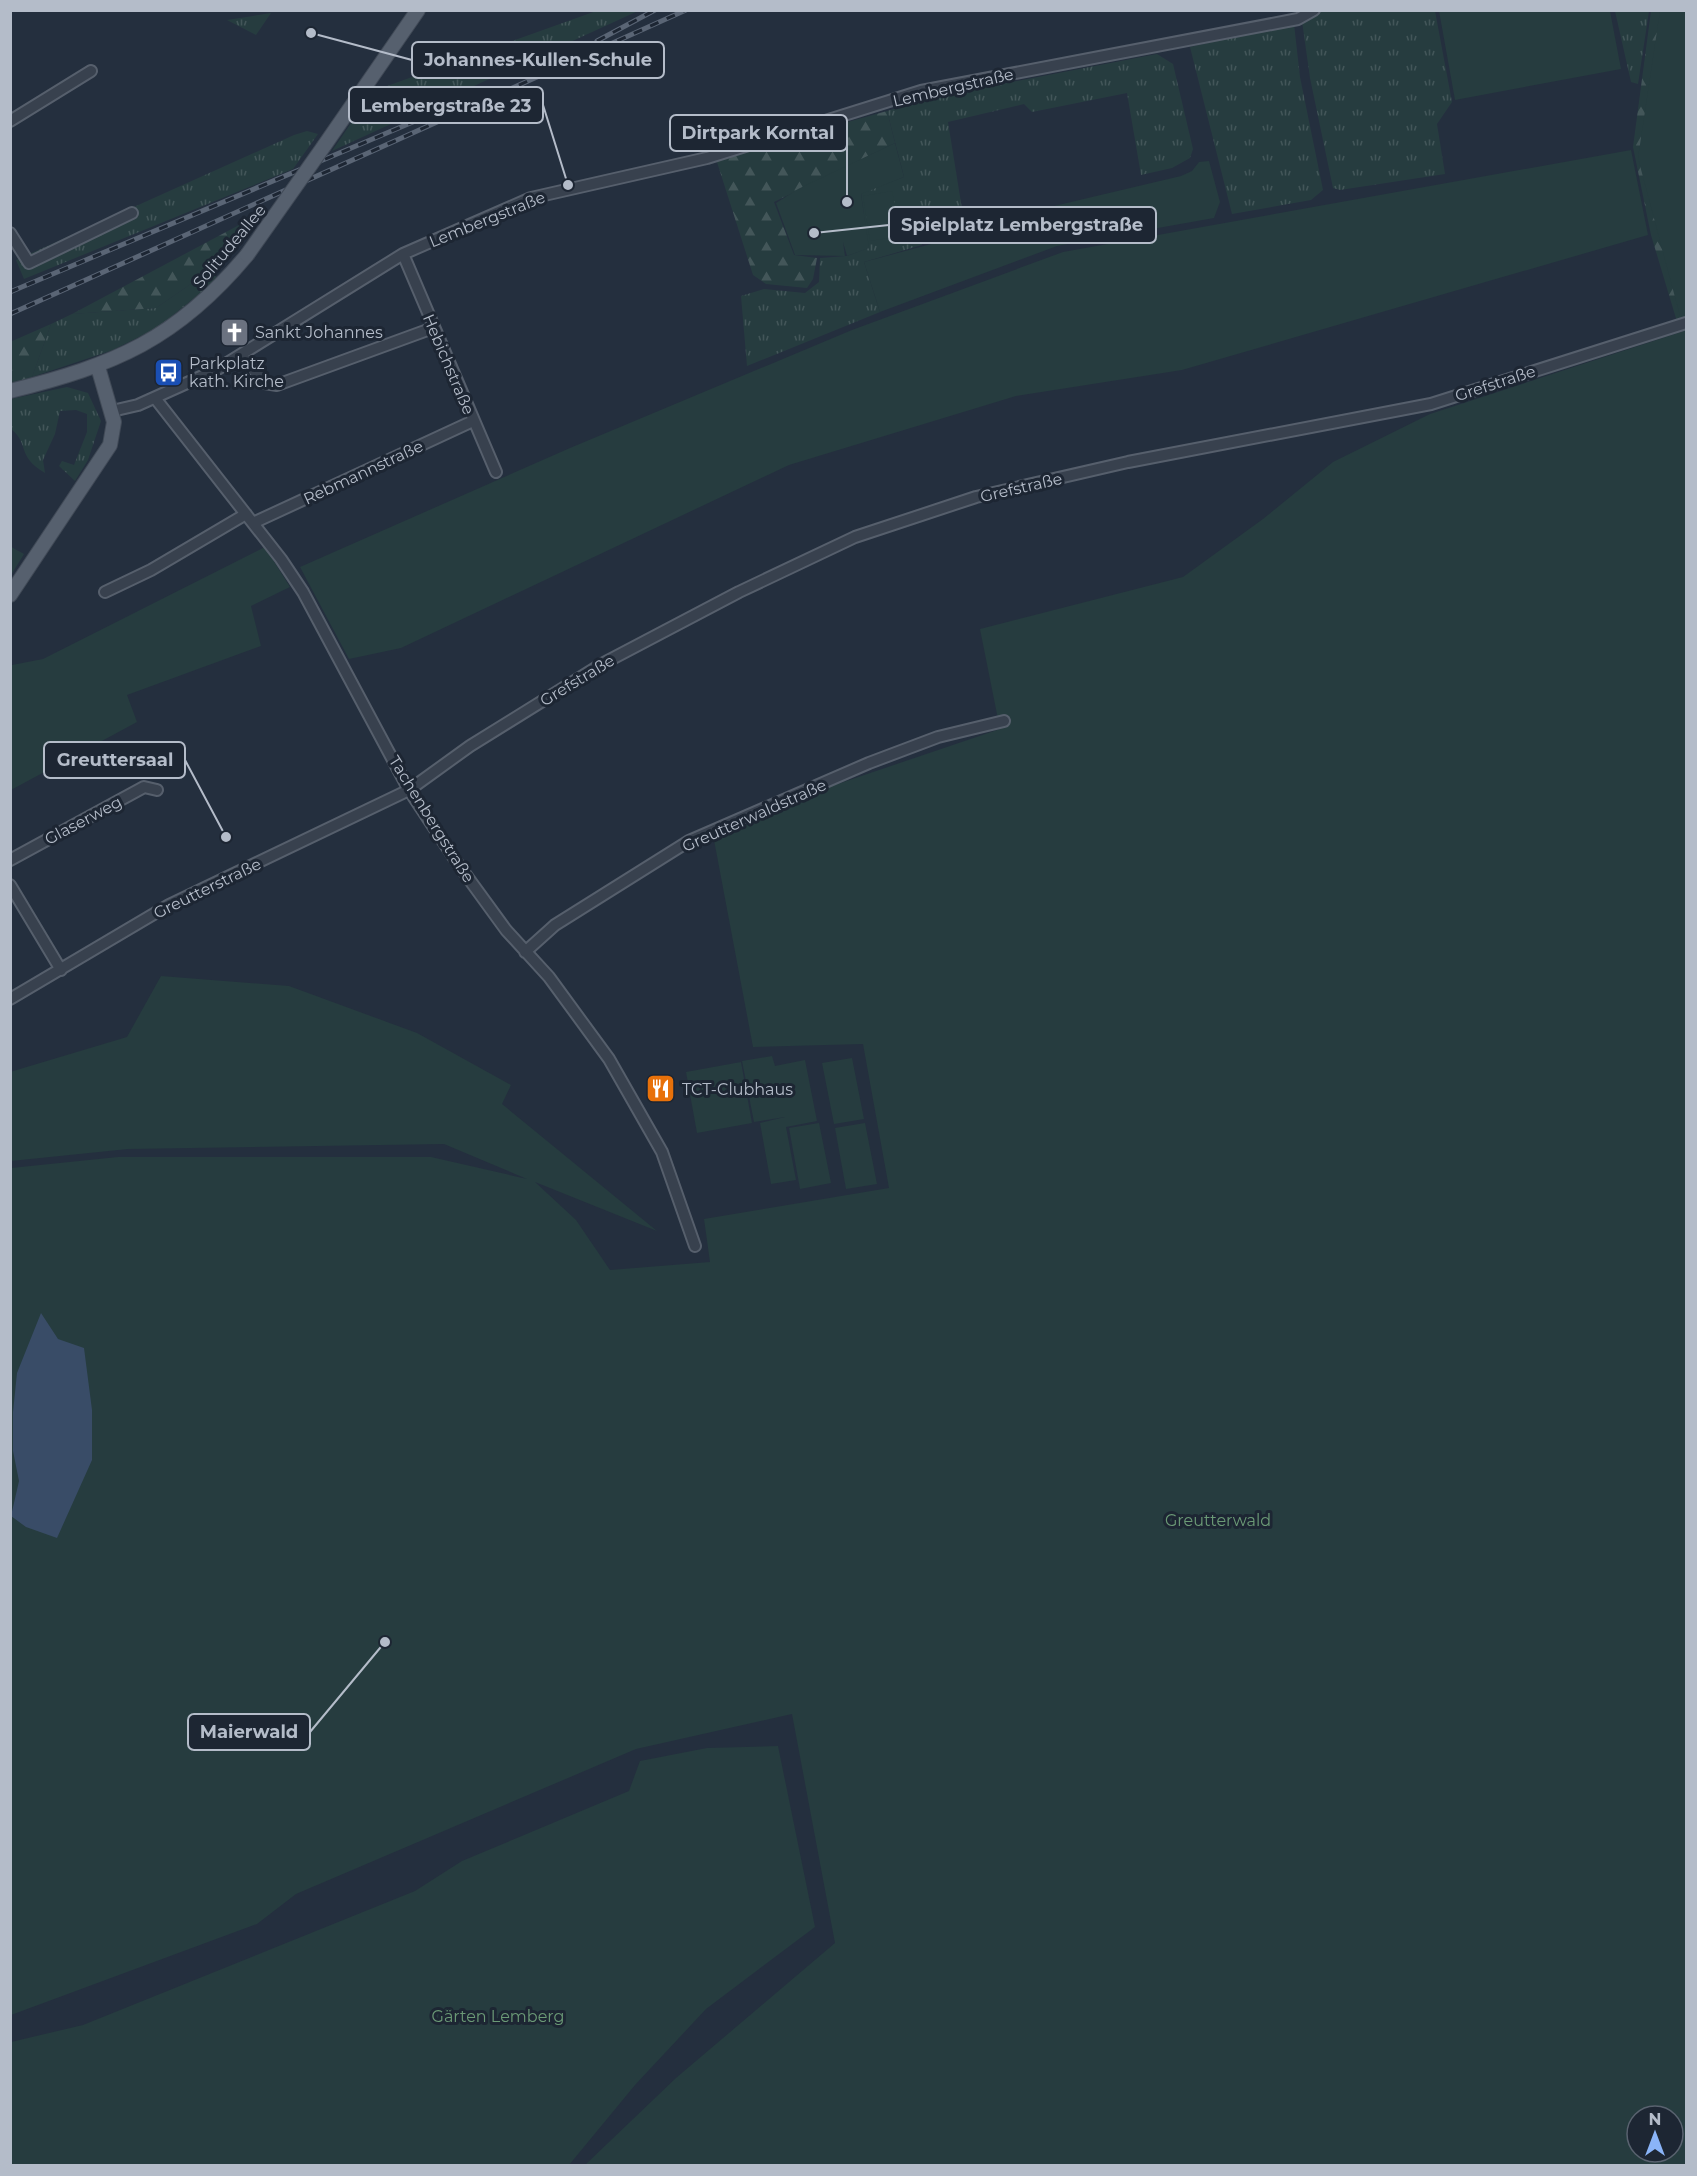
<svg xmlns="http://www.w3.org/2000/svg" width="1697" height="2176" font-family="Montserrat,sans-serif">
  <defs>
    <pattern id="grass-tufts" width="24" height="20" patternUnits="userSpaceOnUse" patternTransform="scale(1.5)"><rect width="24" height="20" fill="#263c3f"/><path d="M3 7l-1-3M5 7V3M7 7l1-3M15 17l-1-3M17 17v-4M19 17l1-3" fill="none" stroke="#435659"/></pattern>
    <pattern id="forest-firs" width="22" height="20" patternUnits="userSpaceOnUse" patternTransform="scale(1.5)"><rect width="22" height="20" fill="#263c3f"/><path d="M5 1l3.5 6h-7zM16 11l3.5 6h-7z" fill="#435659"/></pattern>
  </defs>
  <rect width="100%" height="100%" fill="#242f3e"/>
  <!-- grass -->
  <path fill="url(#grass-tufts)" d="M 599,10 L 638,11 L 332,151 L 373,91 Z
    M 1319,11 L 1435,11 L 1452,102 L 1437,124 L 1445,174 L 1340,190 L 1333,188 L 1310,78 L 1302,21 Z
    M 1615,11 L 1649,11 L 1638,84 L 1631,82 Z
    M 271,13 L 256,35 L 227,20 Z
    M 1294,24 L 1300,77 L 1323,190 L 1311,200 L 1232,214 L 1190,47 Z
    M 1157,54 L 1173,64 L 1193,149 L 1190,158 L 1172,168 L 1141,175 L 1127,93 L 1032,112 L 1024,104 L 948,122 L 962,209 L 915,218 L 922,245 L 864,262 L 880,312 L 747,366 L 741,296 L 764,289 L 805,293 L 819,282 L 820,258 L 847,256 L 868,248 L 861,193 L 904,177 L 887,111 L 929,98 Z
    M 307,131 L 318,134 L 293,169 L 24,279 L 16,260 L 294,135 Z
    M 211,270 L 218,279 L 157,328 L 113,350 L 32,377 L 51,324 L 72,314 L 156,308 Z
    M 67,387 L 88,393 L 101,421 L 88,460 L 75,481 L 59,466 L 62,461 L 74,465 L 87,432 L 87,414 L 76,410 L 60,411 L 55,434 L 43,460 L 45,473 C 16,456 30,444 11,429 L 11,399 Z
    M 11,547 L 24,554 L 11,575 Z"/>
  <!-- forest -->
  <path fill="url(#forest-firs)" d="M 1651,11 L 1686,11 L 1686,323 L 1678,325 L 1651,235 L 1633,147 Z
    M 887,111 L 895,143 L 774,202 L 794,255 L 817,258 L 813,279 L 807,288 L 766,284 L 753,275 L 716,159 Z
    M 258,215 L 211,270 L 156,308 L 72,314 Z
    M 51,324 L 32,377 L 11,384 L 10,342 Z"/>
  <!-- green -->
  <path fill="#263c3f" fill-rule="evenodd" d="M 1439,11 L 1610,11 L 1621,69 L 1455,100 Z
    M 1660,11 L 1686,11 L 1686,2165 L 585,2165 L 676,2078 L 835,1943 L 792,1714 L 636,1749 L 296,1894 L 257,1924 L 11,2015 L 11,1168 L 118,1157 L 431,1157 L 527,1179 L 444,1144 L 128,1149 L 11,1161 L 10,1072 L 127,1037 L 161,976 L 289,986 L 417,1033 L 511,1085 L 502,1104 L 657,1231 L 535,1182 L 576,1220 L 610,1270 L 710,1262 L 704,1219 L 889,1188 L 863,1044 L 753,1047 L 714,840 L 826,788 L 1000,729 L 980,629 L 1183,577 L 1263,519 L 1333,462 L 1430,414 L 1684,331 L 1638,158 ZM 1637,2116 L 1673,2116 L 1673,2152 L 1637,2152 Z
    M 895,143 L 904,177 L 861,194 L 869,248 L 847,256 L 843,242 L 845,256 L 795,255 L 776,203 L 798,189 Z
    M 1631,150 L 1648,235 L 1182,370 L 1016,396 L 789,465 L 401,648 L 349,659 L 300,567 L 570,448 L 852,330 L 1063,252 Z
    M 1209,161 L 1220,202 L 1214,218 L 1057,246 L 880,312 L 864,262 L 946,240 L 955,232 L 987,222 L 1181,176 L 1192,171 L 1199,162 Z
    M 892,191 L 901,236 L 870,241 L 863,196 Z
    M 265,547 L 290,587 L 251,606 L 261,646 L 127,695 L 137,722 L 11,790 L 12,665 L 43,659 Z
    M 772,1056 L 775,1066 L 805,1060 L 817,1121 L 786,1127 L 796,1180 L 771,1184 L 760,1123 L 785,1117 L 754,1122 L 742,1061 Z
    M 852,1058 L 864,1119 L 834,1124 L 822,1063 Z
    M 741,1062 L 752,1123 L 697,1133 L 686,1072 Z
    M 819,1123 L 831,1183 L 800,1189 L 789,1128 Z
    M 865,1123 L 877,1184 L 846,1189 L 835,1128 Z
    M 778,1746 L 815,1927 L 706,2009 L 635,2085 L 569,2165 L 11,2165 L 11,2042 L 83,2025 L 415,1891 L 462,1861 L 629,1791 L 640,1761 L 707,1748 Z"/>
  <!-- water -->
  <path fill="#394c67" d="M 41,1313 L 58,1339 L 84,1348 L 92,1410 L 92,1460 L 57,1538 L 26,1527 L 11,1516 L 19,1481 L 13,1451 L 13,1412 L 17,1373 Z"/>
  <g fill="none" stroke-linecap="round" stroke-linejoin="round">
    <defs>
      <path id="minor" d="M 10,121 L 91,71
        M 10,233 L 29,263 L 132,213
        M 403,254 L 496,472
        M 241,355 L 265,383 L 277,385 L 433,328
        M 155,398 L 281,559 L 303,592 L 409,790 L 458,864 L 506,930 L 549,977 L 609,1059 L 662,1152 L 695,1246
        M 112,411 L 138,405 L 216,370 L 403,254 L 531,198 L 707,158 L 921,91 L 1298,19 L 1314,10
        M 253,523 L 473,421
        M 105,592 L 151,570 L 246,514
        M 10,860 L 144,787 L 157,790
        M 10,885 L 61,970
        M 525,952 L 555,925 L 689,841 L 869,763 L 938,737 L 1004,721
        M 10,999 L 169,905 L 409,790 L 470,746 L 602,664 L 739,592 L 855,537 L 976,497 L 1128,462 L 1431,404 L 1686,323"/>
      <path id="major" d="M 324,146 L 418,10
        M 10,391 C 115,365 177,339 247,255
        M 10,595 L 110,445 L 114,422 L 98,367"/>
    </defs>
    <!-- minor casing -->
    <use href="#minor" stroke="#565f6c" stroke-width="14"/>
    <!-- major casing -->
    <use href="#major" stroke="#414a57" stroke-width="16"/>
    <!-- minor -->
    <use href="#minor" stroke="#38414e" stroke-width="10"/>
    <!-- major -->
    <use href="#major" stroke="#56606e" stroke-width="14"/>
    <defs>
      <path id="rail" d="M 597,41 L 655,10
        M 10,292 L 446,108
        M 10,314 L 686,10"/>
    </defs>
    <!-- rail casing -->
    <use href="#rail" stroke="#5a6575" stroke-width="5"/>
    <!-- rail -->
    <use href="#rail" stroke="#1d2633" stroke-width="3" stroke-dasharray="9" stroke-linecap="butt"/>
    <defs>
      <path id="major-bridge" d="M 247,255 L 324,146"/>
    </defs>
    <!-- major-bridge casing -->
    <use href="#major-bridge" stroke="#414a57" stroke-width="16" stroke-linecap="butt"/>
    <!-- major-bridge -->
    <use href="#major-bridge" stroke="#56606e" stroke-width="14"/>
  </g>
  <!-- icons -->
  <defs>
    <symbol id="church-square" viewBox="-11 -11 22 22"><rect x="-9" y="-9" width="18" height="18" rx="4" fill="#6b7280" stroke="#1d2633"/><path d="M-1.2-6h2.4v3.5h3.3v2.4h-3.3V6h-2.4V-.1h-3.3v-2.4h3.3Z" fill="#fff"/></symbol>
    <symbol id="bus-square" viewBox="-11 -11 22 22"><rect x="-9" y="-9" width="18" height="18" rx="4" fill="#1a4fb4" stroke="#1d2633"/><path d="M-5-6H5V4H4V6H2V4H-2V6H-4V4H-5ZM-3.5-4V0h7V-4ZM-3.5 1.2v1.5H-2V1.2ZM2 1.2v1.5H3.5V1.2Z" fill="#fff"/></symbol>
    <symbol id="restaurant-square" viewBox="-11 -11 22 22"><rect x="-9" y="-9" width="18" height="18" rx="4" fill="#e8710a" stroke="#1d2633"/><path d="M-5-6h1v4h1v-4h1v4h1v-4h1v5L-1.5 .5V6h-2V.5L-5-1ZM5-6V6H3V1.5H1.5Q1.5-4 5-6Z" fill="#fff"/></symbol>
  </defs>
  <g fill-rule="evenodd">
    <use href="#church-square" x="218" y="316" width="33" height="33"/>
    <use href="#bus-square" x="152" y="356" width="33" height="33"/>
    <use href="#restaurant-square" x="644" y="1072" width="33" height="33"/>
  </g>
  <g text-anchor="middle" stroke-width="6" stroke-linejoin="round" paint-order="stroke">
    <!-- street labels -->
    <g font-size="16" fill="#b4bcc9" stroke="#1d2633">
      <text transform="translate(953 87) rotate(-13)" y="6">Lembergstraße</text>
      <text transform="translate(487 219) rotate(-22)" y="6">Lembergstraße</text>
      <text transform="translate(229 246) rotate(-50)" y="6">Solitudeallee</text>
      <text transform="translate(449 364) rotate(67)" y="6">Hebichstraße</text>
      <text transform="translate(1495 383) rotate(-18)" y="6">Grefstraße</text>
      <text transform="translate(363 472) rotate(-25)" y="6">Rebmannstraße</text>
      <text transform="translate(1021 487) rotate(-13)" y="6">Grefstraße</text>
      <text transform="translate(577 680) rotate(-31)" y="6">Grefstraße</text>
      <text transform="translate(754 815) rotate(-24)" y="6">Greutterwaldstraße</text>
      <text transform="translate(432 819) rotate(58)" y="6">Tachenbergstraße</text>
      <text transform="translate(83 820) rotate(-28)" y="6">Glaserweg</text>
      <text transform="translate(207 888) rotate(-26)" y="6">Greutterstraße</text>
    </g>
    <!-- poi labels -->
    <g font-size="16" fill="#b4bcc9" stroke="#1d2633" text-anchor="start">
      <text x="255" y="338">Sankt Johannes</text>
      <text x="189" y="369">Parkplatz<tspan x="189" dy="18">kath. Kirche</tspan></text>
      <text x="682" y="1095">TCT-Clubhaus</text>
    </g>
    <!-- park labels -->
    <g font-size="16" fill="#6b9a76" stroke="#1d2633">
      <text x="1218" y="1526">Greutterwald</text>
      <text x="498" y="2022">Gärten Lemberg</text>
    </g>
  </g>
  <!-- callouts -->
  <path fill="none" stroke="#b4bcc9" stroke-width="2" d="M311 33L412 60M568 185L543 105M847 202L847 133M814 233L889 225M226 837L185 760M385 1642L310 1732"/>
  <g fill="#b4bcc9" stroke="#1d2633" stroke-width="2">
    <circle cx="311" cy="33" r="6"/>
    <circle cx="568" cy="185" r="6"/>
    <circle cx="847" cy="202" r="6"/>
    <circle cx="814" cy="233" r="6"/>
    <circle cx="226" cy="837" r="6"/>
    <circle cx="385" cy="1642" r="6"/>
  </g>
  <g fill="#1d2633" stroke="#b4bcc9" stroke-width="2">
    <rect x="412" y="42" width="252" height="36" rx="6"/>
    <rect x="349" y="87" width="194" height="36" rx="6"/>
    <rect x="670" y="115" width="177" height="36" rx="6"/>
    <rect x="889" y="207" width="267" height="36" rx="6"/>
    <rect x="44" y="742" width="141" height="36" rx="6"/>
    <rect x="188" y="1714" width="122" height="36" rx="6"/>
  </g>
  <g font-size="18" text-anchor="middle" font-weight="bold" fill="#b4bcc9">
    <text x="538" y="66">Johannes-Kullen-Schule</text>
    <text x="446" y="112">Lembergstraße 23</text>
    <text x="758" y="139">Dirtpark Korntal</text>
    <text x="1022" y="231">Spielplatz Lembergstraße</text>
    <text x="115" y="766">Greuttersaal</text>
    <text x="249" y="1738">Maierwald</text>
  </g>
  <!-- border -->
  <rect width="1697" height="2176" fill="none" stroke="#b4bcc9" stroke-width="24"/>
  <!-- north arrow -->
  <g transform="translate(1655 2134)"><circle r="28" fill="#1d2633" stroke="#59626f" stroke-width="1.5"/>
  <path d="M0-4.5L10 22L0 15L-10 22Z" fill="#8ab4f8"/>
  <text y="-9" font-size="16" font-weight="bold" text-anchor="middle" fill="#b4bcc9">N</text>
  </g>
</svg>
